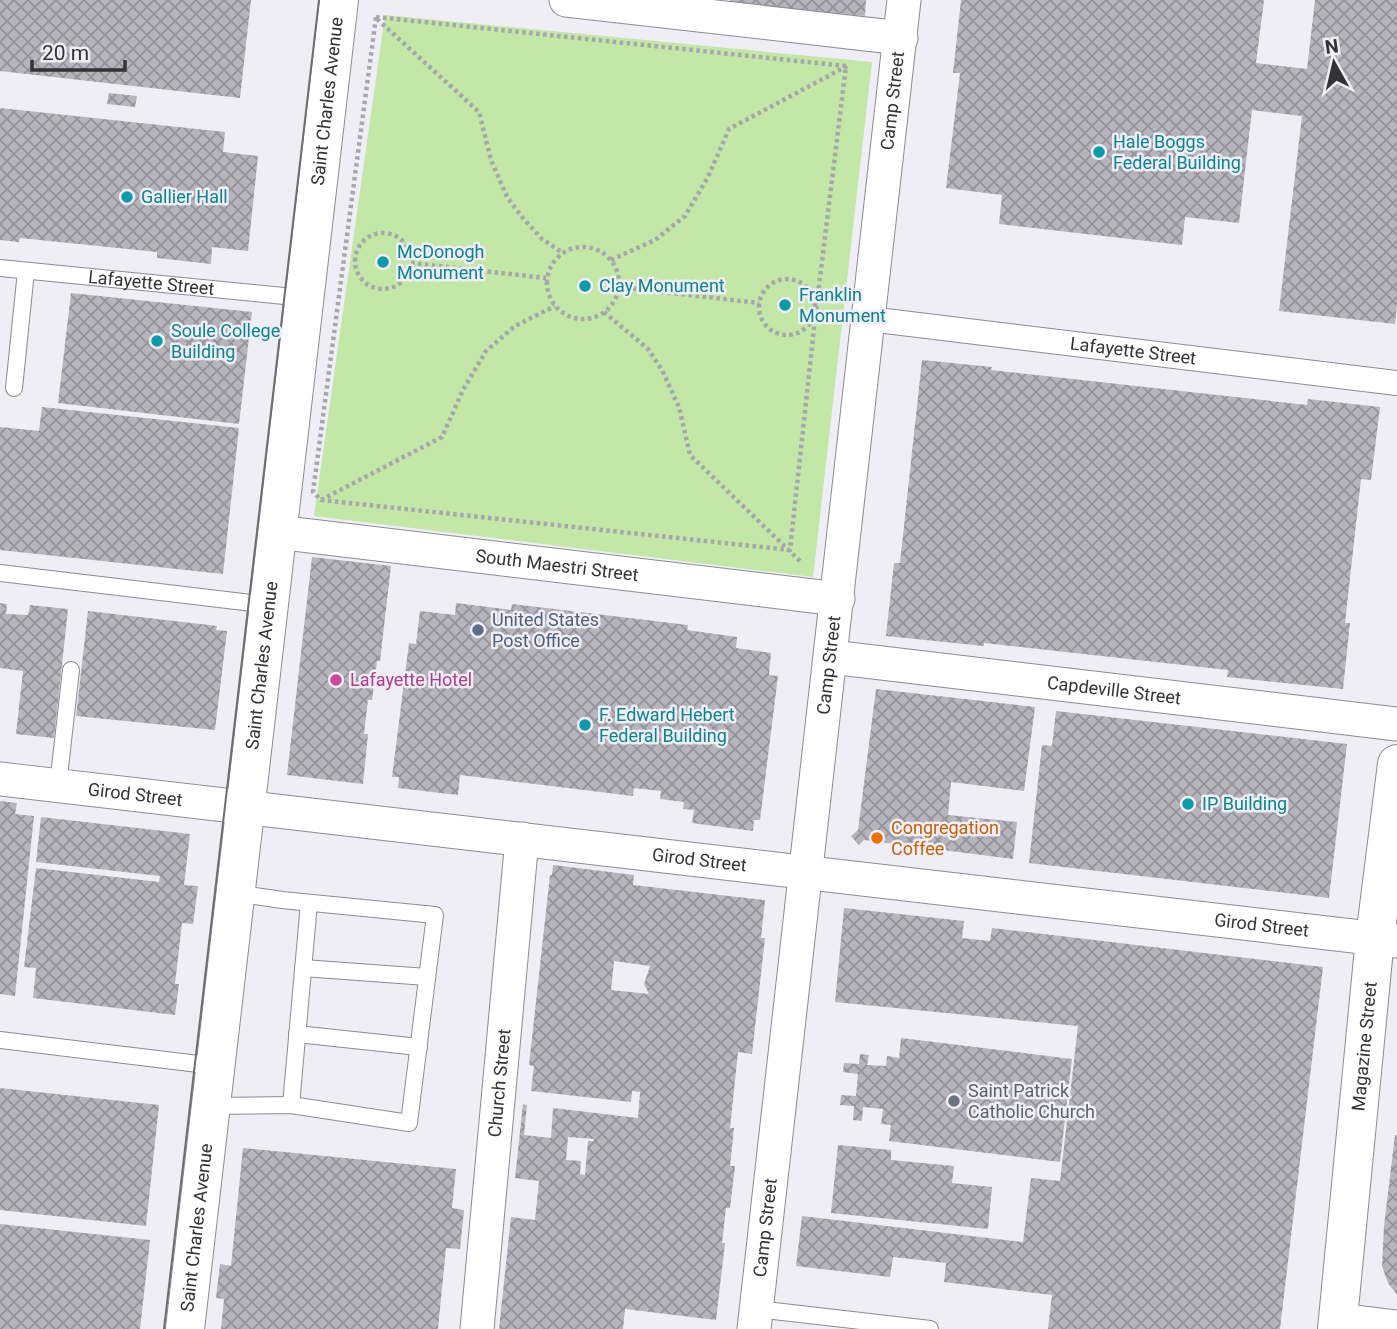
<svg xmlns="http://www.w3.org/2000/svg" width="1397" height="1329" font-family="Roboto,sans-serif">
  <defs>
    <pattern id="building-cross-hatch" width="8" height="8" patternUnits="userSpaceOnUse" patternTransform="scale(1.75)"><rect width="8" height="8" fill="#b6b4bc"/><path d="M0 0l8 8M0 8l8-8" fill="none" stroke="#95939a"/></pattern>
  </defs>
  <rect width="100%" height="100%" fill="#efeef6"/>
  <!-- green -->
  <path fill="#c2e7a6" d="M 385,15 L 872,62 L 813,577 L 314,516 Z"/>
  <!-- building -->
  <path fill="url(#building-cross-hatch)" fill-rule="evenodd" d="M 0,0 L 251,0 L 240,98 L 0,71 Z
    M 730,0 L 866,0 L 865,16 L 730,2 Z
    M 961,0 L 1264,0 L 1256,63 L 1307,69 L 1315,0 L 1397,0 L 1397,304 L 1395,324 L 1279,311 L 1302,116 L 1252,110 L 1239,223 L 1185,217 L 1182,245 L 999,224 L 1002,195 L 946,188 L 960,73 L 953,73 Z
    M 109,93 L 137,96 L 135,107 L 107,104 Z
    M 0,108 L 225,132 L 223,152 L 258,156 L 248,251 L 212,247 L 211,264 L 157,258 L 157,252 L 20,238 L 19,242 L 0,240 Z
    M 71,293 L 252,312 L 239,424 L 58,403 Z
    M 922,360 L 992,367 L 991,370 L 1307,405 L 1308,399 L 1380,407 L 1371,480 L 1361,479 L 1345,623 L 1350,623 L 1343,689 L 1227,677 L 1228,670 L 984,643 L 984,646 L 886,636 L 894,563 L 900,563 Z
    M 42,407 L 239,428 L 223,574 L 0,550 L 0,427 L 39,431 Z
    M 312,557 L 391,566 L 380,661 L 377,661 L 372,700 L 368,700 L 364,734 L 368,734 L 363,784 L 287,775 Z
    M 0,603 L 7,604 L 6,614 L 28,615 L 30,605 L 68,609 L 54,738 L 16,734 L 23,671 L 0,668 Z
    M 456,603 L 511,610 L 512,604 L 688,625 L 687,630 L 737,637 L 736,648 L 771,653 L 769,675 L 778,676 L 760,820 L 754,820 L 753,831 L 692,823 L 694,810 L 683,809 L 684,802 L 660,799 L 661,791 L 634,788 L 633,796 L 460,775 L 458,795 L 398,788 L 399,777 L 392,777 L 409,643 L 416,644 L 420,611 L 455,615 Z
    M 88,611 L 217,626 L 216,630 L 227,631 L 215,730 L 76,716 Z
    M 876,689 L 1035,707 L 1024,791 L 951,782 L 948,815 L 1017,822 L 1013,859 L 864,840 L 859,845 L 851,836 L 858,830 Z
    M 1056,711 L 1347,744 L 1329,898 L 1029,863 L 1042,745 L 1052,746 Z
    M 0,801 L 17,803 L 15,814 L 34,816 L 15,996 L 0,994 Z
    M 41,817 L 190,834 L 184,885 L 198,886 L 193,924 L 182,923 L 175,984 L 179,984 L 175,1015 L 33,998 L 36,968 L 24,967 L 36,868 L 159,882 L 160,876 L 36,862 Z
    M 553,865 L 634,875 L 633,885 L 765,900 L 761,938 L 765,938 L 752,1054 L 738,1052 L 730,1128 L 734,1128 L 730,1166 L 735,1166 L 730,1208 L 726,1208 L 722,1243 L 725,1243 L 716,1320 L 625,1309 L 623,1329 L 499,1329 L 511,1217 L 535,1220 L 539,1181 L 515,1178 L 523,1104 L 527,1105 L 524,1135 L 551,1138 L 553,1108 L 638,1118 L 640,1092 L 632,1091 L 631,1102 L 531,1091 L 534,1066 L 529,1065 L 550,875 L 552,875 ZM 614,961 L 650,966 L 644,984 L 649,994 L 611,990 ZM 568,1137 L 594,1139 L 594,1141 L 588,1141 L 585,1175 L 580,1174 L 581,1161 L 566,1160 Z
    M 844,908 L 964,921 L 962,938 L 990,941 L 992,928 L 1323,967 L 1280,1329 L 1048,1329 L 1052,1295 L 944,1282 L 946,1263 L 893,1257 L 890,1277 L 796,1266 L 802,1216 L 1023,1242 L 1031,1178 L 1060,1181 L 1078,1026 L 835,1002 Z
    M 901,1038 L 1072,1059 L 1060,1162 L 889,1141 L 891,1125 L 881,1124 L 883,1109 L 863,1107 L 862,1121 L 853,1120 L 854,1106 L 840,1105 L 841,1095 L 856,1096 L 858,1074 L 843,1072 L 844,1063 L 859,1064 L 860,1054 L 869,1055 L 867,1065 L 886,1066 L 887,1056 L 899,1058 Z
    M 0,1088 L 159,1105 L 146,1226 L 0,1210 Z
    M 1395,1135 L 1397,1135 L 1397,1295 L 1388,1283 L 1382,1266 L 1384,1226 Z
    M 838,1145 L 891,1150 L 891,1160 L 954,1166 L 952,1183 L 992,1187 L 988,1229 L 831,1213 Z
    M 243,1148 L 456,1169 L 452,1208 L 464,1210 L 460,1249 L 446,1248 L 438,1329 L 221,1329 L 224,1299 L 216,1298 L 220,1264 L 231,1266 Z
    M 0,1224 L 150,1240 L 140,1329 L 0,1329 Z"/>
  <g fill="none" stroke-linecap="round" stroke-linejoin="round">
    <defs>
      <g id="service">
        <path id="s1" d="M 0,268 L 304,298"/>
        <path d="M 14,388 L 26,271"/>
        <path d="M 0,573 L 269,605"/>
        <path d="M 58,785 L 71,670"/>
        <path d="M 303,968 L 427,977"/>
        <path d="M 297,1034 L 419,1047"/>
        <path d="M 0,1040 L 215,1066"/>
        <path d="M 291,1105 L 309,903"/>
        <path d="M 211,1106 L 291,1105 L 409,1123 L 435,915 L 282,900 L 235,893"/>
        <path d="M 757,1309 L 930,1329"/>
      </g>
      <g id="pedestrian">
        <path id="s2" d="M 869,319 L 1397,383"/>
      </g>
      <g id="minor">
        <path d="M 566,0 L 901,38"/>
        <path id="s3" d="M 277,532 L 838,599"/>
        <path id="s4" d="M 831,657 L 1397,724"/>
        <path id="s5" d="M 0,779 L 1397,941"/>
        <path d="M 1338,1320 L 1397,1327"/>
        <path id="s6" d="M 477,1329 L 522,839"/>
        <path id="s7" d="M 754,1329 L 904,0"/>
      </g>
      <g id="tertiary">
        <path id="s8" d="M 185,1329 L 339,0"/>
        <path id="s9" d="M 1337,1329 L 1375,938 L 1397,764"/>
      </g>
    </defs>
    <!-- service casing -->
    <use href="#service" stroke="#8c8a92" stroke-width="18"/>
    <!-- pedestrian casing -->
    <use href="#pedestrian" stroke="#8c8a92" stroke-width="26"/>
    <!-- minor casing -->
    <use href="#minor" stroke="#8c8a92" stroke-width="35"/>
    <!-- tertiary casing -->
    <use href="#tertiary" stroke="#8c8a92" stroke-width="40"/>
    <!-- path -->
    <path stroke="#a7a6ac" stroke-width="4.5" stroke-dasharray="3.5 3.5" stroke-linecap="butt" d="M 376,17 L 846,66 L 816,310 L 790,550 L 321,500 L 313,492 Z
      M 377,19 L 479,112 L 491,160 L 507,197 L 522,217 L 542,239 L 563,253
      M355 261a28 28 0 1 1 56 0a28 28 0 1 1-56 0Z
      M547 283a36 36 0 1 1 72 0a36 36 0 1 1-72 0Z
      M 611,260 L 655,240 L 685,216 L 708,177 L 729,129 L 847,66
      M 411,263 L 546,278
      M759 307a28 28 0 1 1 56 0a28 28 0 1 1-56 0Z
      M 619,287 L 759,303
      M 604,312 L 648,349 L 662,370 L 679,407 L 690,455 L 800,561
      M 321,500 L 442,437 L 463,390 L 486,351 L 515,326 L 555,306"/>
    <!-- service -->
    <use href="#service" stroke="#fff" stroke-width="16"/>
    <!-- pedestrian -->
    <use href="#pedestrian" stroke="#fff" stroke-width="24"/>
    <!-- minor -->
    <use href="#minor" stroke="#fff" stroke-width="33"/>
    <!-- tertiary -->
    <use href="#tertiary" stroke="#fff" stroke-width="38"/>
    <!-- tram -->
    <path stroke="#6d6d71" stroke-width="2" d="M 164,1329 L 319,0"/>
  </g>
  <!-- markers -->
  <g fill="#0f9aa8" stroke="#efeef6" stroke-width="2.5">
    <circle cx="1099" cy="152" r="7"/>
    <circle cx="127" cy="197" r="7"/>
    <circle cx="383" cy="262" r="7"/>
    <circle cx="585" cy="286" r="7"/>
    <circle cx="785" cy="305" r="7"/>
    <circle cx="157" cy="341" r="7"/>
    <circle cx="585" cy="725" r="7"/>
    <circle cx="1188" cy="804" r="7"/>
  </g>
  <circle fill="#5c6f8a" stroke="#efeef6" stroke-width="2.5" cx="478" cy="630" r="7"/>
  <circle fill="#d1479c" stroke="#efeef6" stroke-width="2.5" cx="336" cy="680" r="7"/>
  <circle fill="#e8710a" stroke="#efeef6" stroke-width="2.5" cx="877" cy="838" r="7"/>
  <circle fill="#6b7280" stroke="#efeef6" stroke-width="2.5" cx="954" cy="1101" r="7"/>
  <g text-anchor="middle" stroke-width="5" stroke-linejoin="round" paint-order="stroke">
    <!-- street labels -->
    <g font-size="18" fill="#333336" stroke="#efeef6">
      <text dy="6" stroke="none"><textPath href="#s8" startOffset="1236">Saint Charles Avenue</textPath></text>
      <text dy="6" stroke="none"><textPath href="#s7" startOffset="1236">Camp Street</textPath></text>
      <text dy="6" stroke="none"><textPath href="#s1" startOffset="152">Lafayette Street</textPath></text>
      <text dy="6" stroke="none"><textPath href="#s2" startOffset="266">Lafayette Street</textPath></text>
      <text dy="6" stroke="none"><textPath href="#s3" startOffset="282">South Maestri Street</textPath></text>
      <text dy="6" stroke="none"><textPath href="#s8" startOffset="668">Saint Charles Avenue</textPath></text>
      <text dy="6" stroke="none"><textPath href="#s7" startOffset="668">Camp Street</textPath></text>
      <text dy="6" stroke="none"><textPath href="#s4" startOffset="285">Capdeville Street</textPath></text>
      <text dy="6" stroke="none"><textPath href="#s5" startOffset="136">Girod Street</textPath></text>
      <text dy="6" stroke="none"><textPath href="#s5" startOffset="704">Girod Street</textPath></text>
      <text dy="6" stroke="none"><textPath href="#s5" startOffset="1270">Girod Street</textPath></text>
      <text dy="6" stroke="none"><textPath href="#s9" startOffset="284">Magazine Street</textPath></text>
      <text dy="6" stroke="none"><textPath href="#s6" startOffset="247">Church Street</textPath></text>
      <text dy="6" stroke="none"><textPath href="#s8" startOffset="102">Saint Charles Avenue</textPath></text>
      <text dy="6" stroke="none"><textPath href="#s7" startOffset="102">Camp Street</textPath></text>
    </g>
    <!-- culture labels -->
    <g font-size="18" fill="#0d838f" stroke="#efeef6" text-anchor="start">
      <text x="1113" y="148">Hale Boggs<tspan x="1113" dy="21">Federal Building</tspan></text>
      <text x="141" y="203">Gallier Hall</text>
      <text x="397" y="258">McDonogh<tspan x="397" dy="21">Monument</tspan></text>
      <text x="599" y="292">Clay Monument</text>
      <text x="799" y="301">Franklin<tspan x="799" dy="21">Monument</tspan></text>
      <text x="171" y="337">Soule College<tspan x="171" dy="21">Building</tspan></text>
      <text x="599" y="721">F. Edward Hebert<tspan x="599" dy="21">Federal Building</tspan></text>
      <text x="1202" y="810">IP Building</text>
    </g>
    <!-- service labels -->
    <g font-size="18" fill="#4e5e75" stroke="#efeef6" text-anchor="start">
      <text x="492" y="626">United States<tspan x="492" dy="21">Post Office</tspan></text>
    </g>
    <!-- hotel labels -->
    <g font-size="18" fill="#b23c85" stroke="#efeef6" text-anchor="start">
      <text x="350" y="686">Lafayette Hotel</text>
    </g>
    <!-- food labels -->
    <g font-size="18" fill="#c56008" stroke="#efeef6" text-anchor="start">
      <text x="891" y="834">Congregation<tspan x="891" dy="21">Coffee</tspan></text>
    </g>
    <!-- worship labels -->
    <g font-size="18" fill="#5b616d" stroke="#efeef6" text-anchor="start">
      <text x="968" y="1097">Saint Patrick<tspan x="968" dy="21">Catholic Church</tspan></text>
    </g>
  </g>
  <!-- north arrow -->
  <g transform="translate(1334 63) rotate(352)" stroke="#efeef6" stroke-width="5" paint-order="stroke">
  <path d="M0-5L12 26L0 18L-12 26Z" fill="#333336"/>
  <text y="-10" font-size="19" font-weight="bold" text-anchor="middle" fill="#333336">N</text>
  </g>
  <!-- scale -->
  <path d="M32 60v10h93v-10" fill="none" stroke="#333336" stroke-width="3.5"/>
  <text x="42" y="60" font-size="21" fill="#333336" stroke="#efeef6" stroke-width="5" paint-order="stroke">20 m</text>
</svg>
